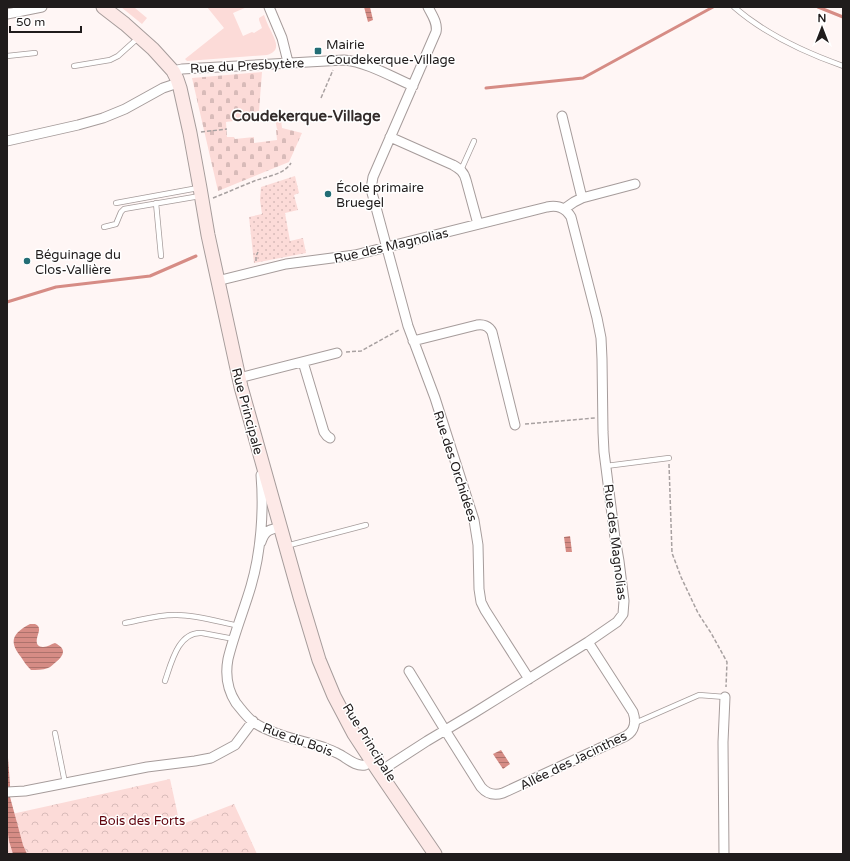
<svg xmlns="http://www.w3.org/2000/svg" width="850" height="861" font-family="'Varela Round',sans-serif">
  <defs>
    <pattern id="grass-dots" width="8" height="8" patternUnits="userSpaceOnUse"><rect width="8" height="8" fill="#fcdbd8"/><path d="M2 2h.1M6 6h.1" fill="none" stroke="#d8bbb9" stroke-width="1.8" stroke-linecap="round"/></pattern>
    <pattern id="forest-crowns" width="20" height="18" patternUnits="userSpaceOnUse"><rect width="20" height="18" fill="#fcdbd8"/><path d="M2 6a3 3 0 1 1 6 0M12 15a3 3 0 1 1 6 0" fill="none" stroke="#d8bbb9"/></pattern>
    <pattern id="cemetery-stones" width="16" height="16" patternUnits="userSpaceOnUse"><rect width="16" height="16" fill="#fcdbd8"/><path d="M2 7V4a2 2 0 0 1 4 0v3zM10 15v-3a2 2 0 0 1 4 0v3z" fill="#d8bbb9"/></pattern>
    <pattern id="water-rules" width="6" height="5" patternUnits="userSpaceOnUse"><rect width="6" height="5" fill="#d68c85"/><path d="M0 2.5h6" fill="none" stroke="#ad726c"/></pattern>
  </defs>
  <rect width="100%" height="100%" fill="#fff6f5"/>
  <!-- grass -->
  <path fill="url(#grass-dots)" d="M 295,176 L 299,193 L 294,195 L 298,210 L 285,213 L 290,241 L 303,238 L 306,253 L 254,263 L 249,217 L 262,214 L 260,200 L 261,187 Z"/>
  <!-- forest -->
  <path fill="url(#forest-crowns)" d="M 7,766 L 12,814 L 170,779 L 180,825 L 234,804 L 257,854 L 7,854 Z"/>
  <!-- cemetery -->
  <path fill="url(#cemetery-stones)" d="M 262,72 L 259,111 L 252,112 L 250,111 L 252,118 L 247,119 L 246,118 L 245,119 L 240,119 L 240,118 L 239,120 L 234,120 L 234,119 L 233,121 L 226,122 L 227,137 L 234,137 L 235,139 L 254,137 L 254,143 L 277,140 L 276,130 L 278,130 L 277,129 L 275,119 L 276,118 L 275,118 L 274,110 L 281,120 L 282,128 L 302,133 L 289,162 L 218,191 L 192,78 Z"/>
  <!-- garden -->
  <path fill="#fcdbd8" d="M 121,7 L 135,7 L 135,8 L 147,18 L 142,24 Z
    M 207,7 L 247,7 L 233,13 L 243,36 L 252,32 L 254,33 L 262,28 L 259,20 L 259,18 L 264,15 C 266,20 268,26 271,31 C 275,40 282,51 267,55 L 187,61 L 185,59 L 224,28 Z"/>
  <!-- water -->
  <path fill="url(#water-rules)" d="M 364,7 L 370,7 L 373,20 L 368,22 Z
    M 570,536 L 572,552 L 566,552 L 564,537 Z
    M 30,624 L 35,624 C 37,625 39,626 39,629 C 40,633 31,646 43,647 C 48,647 51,644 55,643 C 67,649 64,655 56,662 C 53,664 51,667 48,668 C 43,670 36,670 31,670 C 27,666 24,662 21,657 C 8,641 13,633 30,624 Z
    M 7,744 L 10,785 L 10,797 L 23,845 L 27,854 L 13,854 L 9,841 L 7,828 Z
    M 501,750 L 510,764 L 503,769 L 493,754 Z"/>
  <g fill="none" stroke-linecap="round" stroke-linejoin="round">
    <!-- stream -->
    <path stroke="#d68c85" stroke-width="3" d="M 818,7 L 843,17
      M 486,88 L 583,78 L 713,7
      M 7,302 L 56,287 L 150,276 L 196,256"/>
    <defs>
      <path id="lane" d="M 734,7 C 764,33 806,53 843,66
        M 7,56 L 35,53
        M 74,66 L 110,60 L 118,56 L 138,38
        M 461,170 L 474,141
        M 116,203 L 198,188
        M 156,203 L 161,256
        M 104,227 L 116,224 L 121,212 L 124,209 L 200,196
        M 606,466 L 669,458
        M 286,546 L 366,525
        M 125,623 C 141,620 161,614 177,615 C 197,615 219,622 239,626
        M 165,681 C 171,664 178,631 202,633 L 234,639
        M 635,723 L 699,695 L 725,697
        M 55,733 L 65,783"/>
      <path id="street" d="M 269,7 L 282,38 L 288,62
        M 428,7 C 432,15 438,23 436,32 L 373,177 L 371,189 L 408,326 L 435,398 L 474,520 L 478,545 L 479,589 L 481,602 L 485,610 L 529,679
        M 7,14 L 42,7
        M 173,71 L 182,69 L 344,60 C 367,62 392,77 413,86
        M 562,116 L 582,198
        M 390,137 L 453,165 C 460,169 464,172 466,180 L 478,224
        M 7,141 L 78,125 L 103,118 L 125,109 L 163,88 L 178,83
        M 564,209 L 574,202 L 582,198 L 635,184
        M 217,281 L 286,264 L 355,255 L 547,207 C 557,205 565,207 571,217 L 597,318 L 601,338 L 602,359 L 603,432 L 604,452 L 615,538 L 619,561 L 624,601 L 623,614 L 617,622 L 588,642 L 474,713 L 427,741 L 379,772
        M 413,341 L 477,325 C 483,324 489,326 492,332 L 515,425
        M 303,362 L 324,432 L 327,436 L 330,438
        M 239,378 L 337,353
        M 261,475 C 264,510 261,552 251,586 C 244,610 234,634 228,659 C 225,675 227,689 236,703 C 241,709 246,716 252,721 C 269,734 303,741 323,747 C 328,749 333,751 337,753 C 346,757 355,767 365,765 C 370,763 374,760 378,757
        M 261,542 C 265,530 269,530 280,527
        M 409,671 L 445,730 L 481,787 C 487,794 494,796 503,793 L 626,736 C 635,731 636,721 633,712 L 588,642
        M 7,792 L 25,791 L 147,767 L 195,761 L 211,758 L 235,745 L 253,721
        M 724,854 L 723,742 L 725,697"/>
      <path id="secondary" d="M 103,7 L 125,24 L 153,49 L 173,71 L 177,79 L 180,88 L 190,133 L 200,188 L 208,235 L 241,387 L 300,597 L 319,660 L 334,696 L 354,734 L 379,772 L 435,854"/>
    </defs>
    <!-- lane casing -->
    <use href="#lane" stroke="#a69c9b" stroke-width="6"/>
    <!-- street casing -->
    <use href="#street" stroke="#a69c9b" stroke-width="11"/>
    <!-- secondary casing -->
    <use href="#secondary" stroke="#a69c9b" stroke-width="15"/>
    <!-- path -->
    <path stroke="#a8a1a1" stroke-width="1.5" stroke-dasharray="4 2" stroke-linecap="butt" d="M 321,98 L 333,70
      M 201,132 L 227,129
      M 213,198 C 226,193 239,187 252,182 C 265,176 283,176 291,163
      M 256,261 L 256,256 L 258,252
      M 346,352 L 361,351 L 399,330
      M 525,424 L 595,418
      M 669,464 L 672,553 L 681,577 L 698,613 L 711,633 L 727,662 L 726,687"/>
    <!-- lane -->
    <use href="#lane" stroke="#fff" stroke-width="4.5"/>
    <!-- street -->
    <use href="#street" stroke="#fff" stroke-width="9"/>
    <!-- secondary -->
    <use href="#secondary" stroke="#fde9e7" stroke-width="13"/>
  </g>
  <!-- markers -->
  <g fill="#236d75" stroke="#fff" stroke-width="1.5">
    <rect x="314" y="47" width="8" height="8" rx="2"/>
    <circle cx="328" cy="194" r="4"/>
    <circle cx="27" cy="261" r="4"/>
  </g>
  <g text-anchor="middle" stroke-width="3" stroke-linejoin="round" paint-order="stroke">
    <!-- poi labels -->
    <g font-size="13" fill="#201c1c" stroke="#fff" text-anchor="start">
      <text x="326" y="49">Mairie<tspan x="326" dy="15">Coudekerque-Village</tspan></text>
      <text x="336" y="192">École primaire<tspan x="336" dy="15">Bruegel</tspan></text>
      <text x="35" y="259">Béguinage du<tspan x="35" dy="15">Clos-Vallière</tspan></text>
    </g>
    <!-- street labels -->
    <g font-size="13" fill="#201c1c" stroke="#fff">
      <text transform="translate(247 65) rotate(-3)" y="5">Rue du Presbytère</text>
      <text transform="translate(391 245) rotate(-13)" y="5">Rue des Magnolias</text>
      <text transform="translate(248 411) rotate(75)" y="5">Rue Principale</text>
      <text transform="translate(456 466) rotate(72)" y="5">Rue des Orchidées</text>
      <text transform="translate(616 542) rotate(83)" y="5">Rue des Magnolias</text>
      <text transform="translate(298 739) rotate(20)" y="5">Rue du Bois</text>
      <text transform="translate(370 742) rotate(58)" y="5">Rue Principale</text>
      <text transform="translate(573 760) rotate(-26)" y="5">Allée des Jacinthes</text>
    </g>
    <!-- park labels -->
    <g font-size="13" fill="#5f020b" stroke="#fff">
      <text x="142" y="825">Bois des Forts</text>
    </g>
    <!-- quarter labels -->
    <g font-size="15" font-weight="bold" fill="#332b2a" stroke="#fff">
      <text x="306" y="121">Coudekerque-Village</text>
    </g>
  </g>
  <!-- border -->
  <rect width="850" height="861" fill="none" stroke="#201c1c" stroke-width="16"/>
  <!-- north arrow -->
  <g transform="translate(822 28)" stroke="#ffffff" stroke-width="3" paint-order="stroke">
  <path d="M0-3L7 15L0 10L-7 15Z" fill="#201c1c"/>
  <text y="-6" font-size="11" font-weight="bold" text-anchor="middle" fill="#201c1c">N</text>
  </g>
  <!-- scale -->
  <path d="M10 26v6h71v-6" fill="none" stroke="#201c1c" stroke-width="2"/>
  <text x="16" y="26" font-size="12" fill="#201c1c" stroke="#ffffff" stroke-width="3" paint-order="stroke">50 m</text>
</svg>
